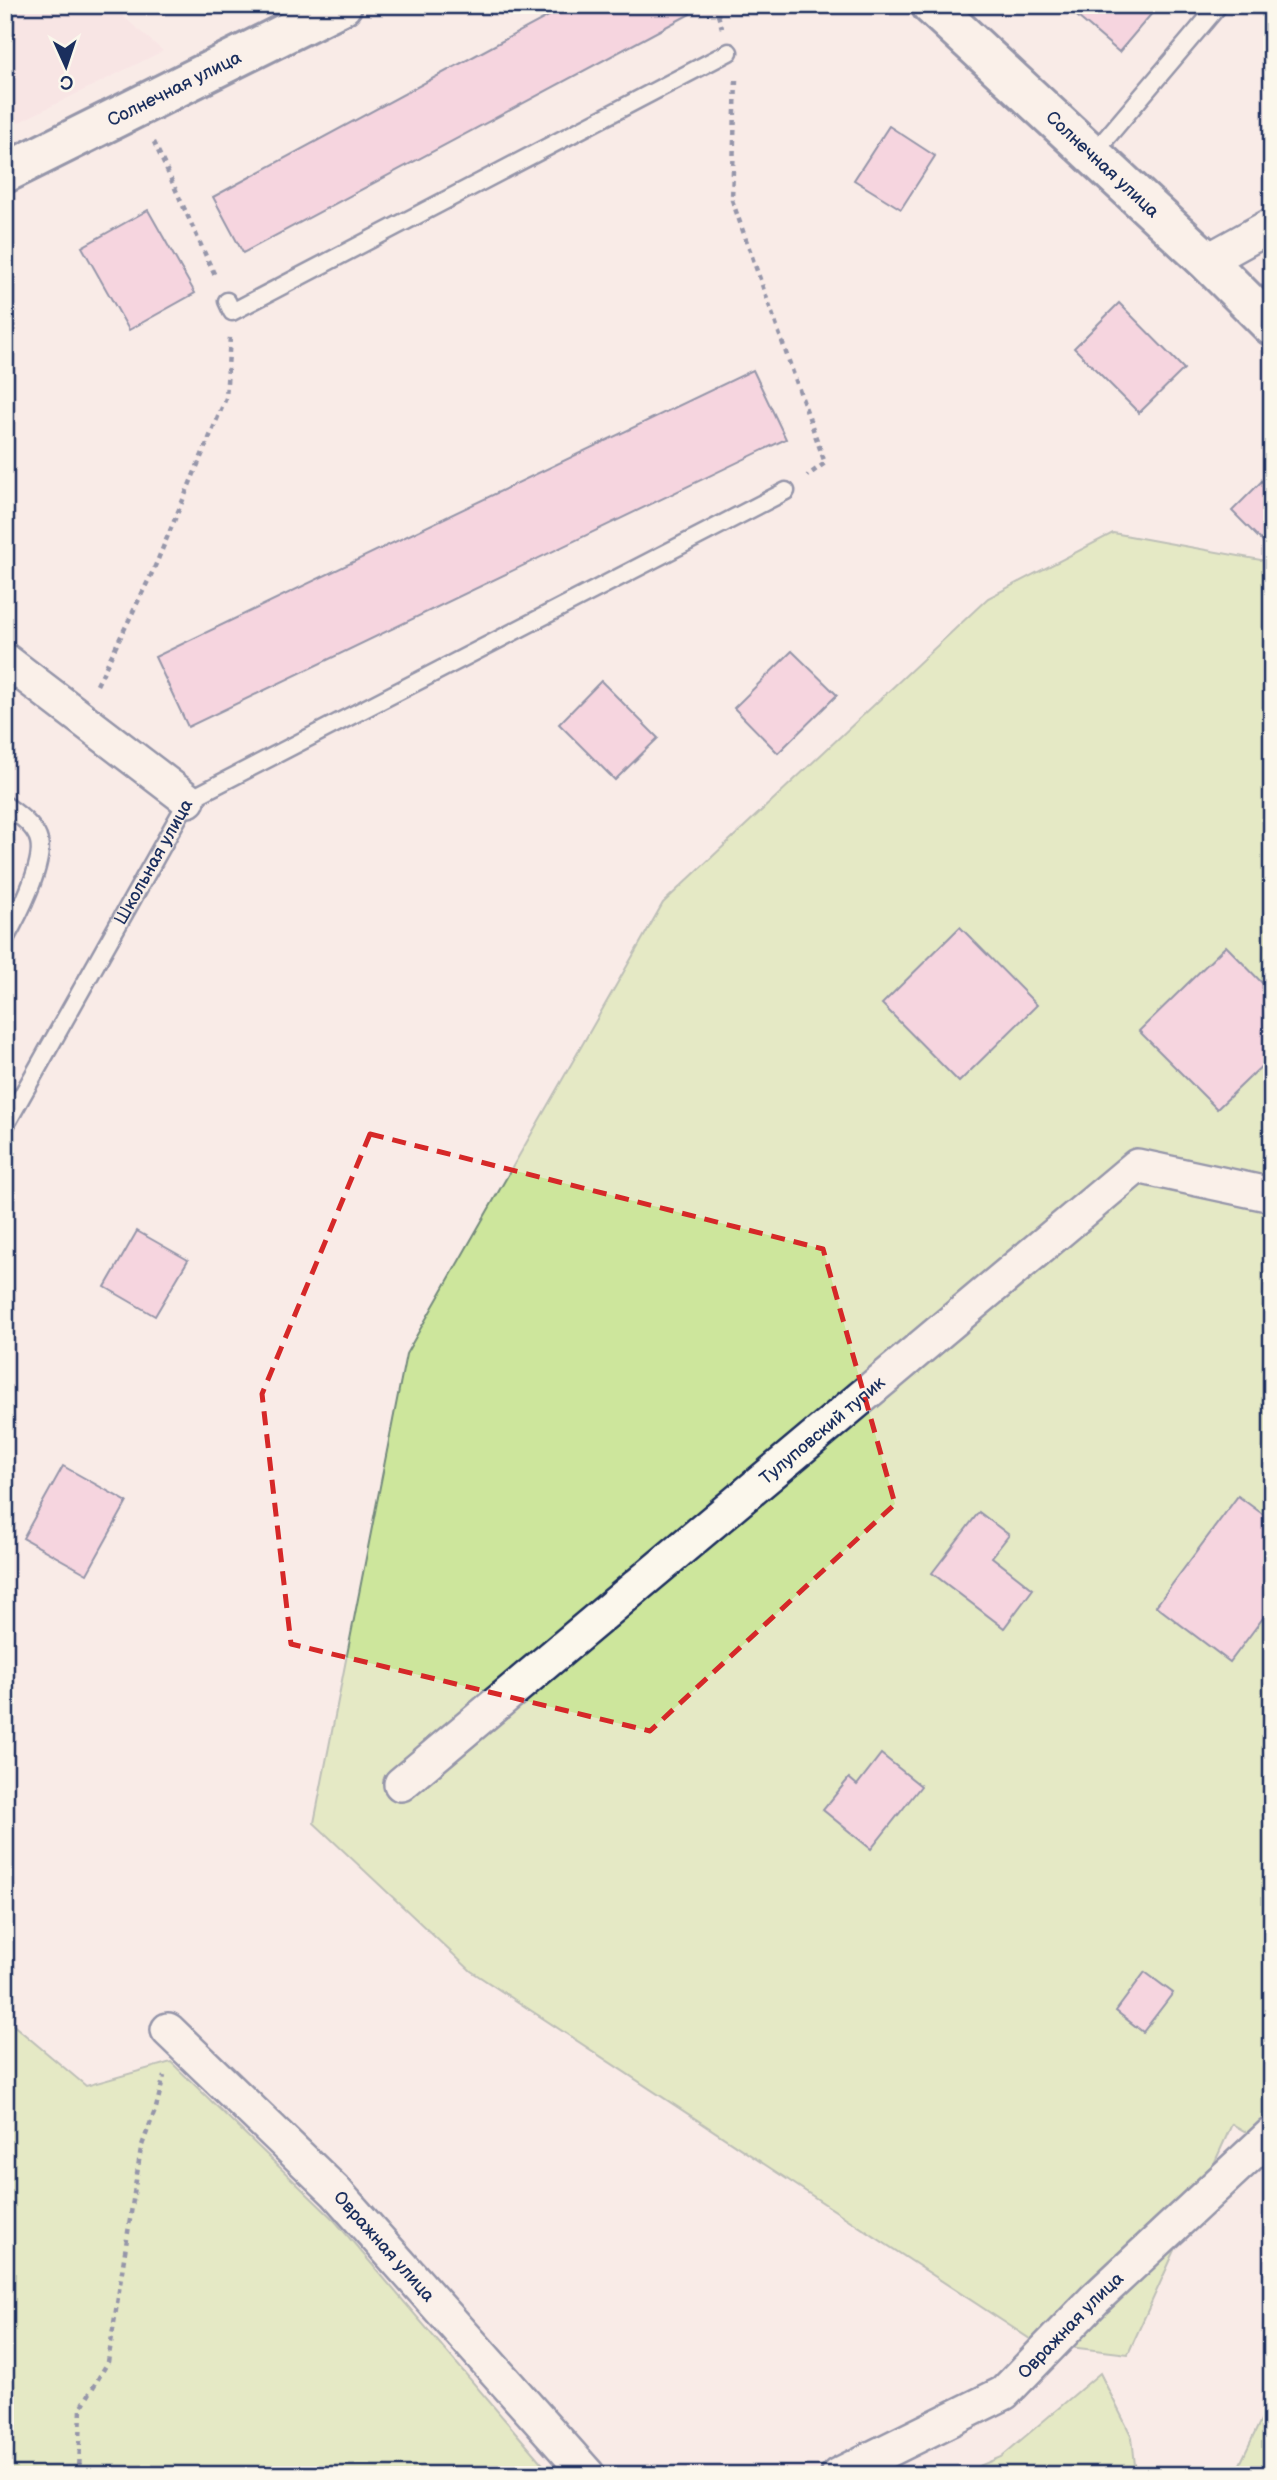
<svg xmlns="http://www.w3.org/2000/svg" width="1277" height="2480" font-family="'Balsamiq Sans',sans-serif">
  <rect width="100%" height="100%" fill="#f9ebe7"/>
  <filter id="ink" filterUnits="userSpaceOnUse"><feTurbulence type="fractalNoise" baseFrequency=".0143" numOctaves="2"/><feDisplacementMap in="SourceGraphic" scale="14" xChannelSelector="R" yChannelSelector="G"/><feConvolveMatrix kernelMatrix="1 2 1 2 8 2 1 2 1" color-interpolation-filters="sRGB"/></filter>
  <g filter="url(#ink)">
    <!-- built -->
    <path fill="#f7dde1" d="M 5,5 L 110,5 L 163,51 L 5,129 Z"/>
    <!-- green -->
    <path fill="#cde69c" stroke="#748a7d" stroke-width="2" d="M 1113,533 L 1272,562 L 1272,2147 L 1232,2124 L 1128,2354 L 1036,2343 L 471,1971 L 314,1823 L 406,1354 L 663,903 L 988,598 Z
      M 5,2018 L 86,2086 L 171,2062 L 335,2221 L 552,2475 L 5,2475 Z
      M 1100,2373 L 1132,2437 L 1136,2475 L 958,2475 L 1001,2457 Z
      M 1271,2399 L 1272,2475 L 1238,2475 L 1240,2464 Z"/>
    <!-- building -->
    <path fill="#f1bbd4" stroke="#1b2f5e" stroke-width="2" d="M 569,5 L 685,5 L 690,14 L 243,253 L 213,197 Z
      M 1064,5 L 1159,5 L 1119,52 Z
      M 889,126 L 935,156 L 901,209 L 854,180 Z
      M 148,210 L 195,293 L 129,330 L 82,247 Z
      M 1119,303 L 1184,369 L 1139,413 L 1074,348 Z
      M 753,370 L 786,439 L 188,727 L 155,657 Z
      M 1272,471 L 1272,551 L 1232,511 Z
      M 792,651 L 837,695 L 778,753 L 734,708 Z
      M 601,681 L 658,738 L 615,780 L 559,724 Z
      M 960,927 L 1037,1005 L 959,1082 L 882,1004 Z
      M 1226,946 L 1272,993 L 1272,1056 L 1217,1109 L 1139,1031 Z
      M 137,1231 L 188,1260 L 155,1316 L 105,1287 Z
      M 63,1466 L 127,1502 L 87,1574 L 23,1538 Z
      M 1238,1496 L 1272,1521 L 1272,1606 L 1230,1662 L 1156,1606 Z
      M 979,1512 L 1009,1535 L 992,1557 L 1033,1589 L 1004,1628 L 932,1573 Z
      M 881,1754 L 921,1786 L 871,1849 L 823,1810 L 849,1778 L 857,1785 Z
      M 1145,1972 L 1173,1993 L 1143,2032 L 1116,2011 Z"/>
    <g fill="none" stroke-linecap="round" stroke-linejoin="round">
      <defs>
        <g id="service">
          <path d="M 1092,155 L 1219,5"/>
          <path d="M 227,301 L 232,312 L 729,52"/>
          <path d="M 5,688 L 19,670"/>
          <path d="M 5,805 C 17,813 36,827 39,841 C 45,864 17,918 5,939"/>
          <path id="s1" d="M 5,1126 L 188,800 L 786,491"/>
        </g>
        <g id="minor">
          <path d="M 1207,261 L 1272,225"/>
          <path d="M 5,660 L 188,800"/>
          <path id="s2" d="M 401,1784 L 1137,1166 L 1272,1195"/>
          <path id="s3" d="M 168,2030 L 336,2192 L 588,2475"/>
          <path id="s4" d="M 838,2475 L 1004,2393 L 1095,2299 L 1272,2134"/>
        </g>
        <g id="tertiary">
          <path id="s5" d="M 931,5 L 1207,261 L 1272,326"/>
          <path id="s6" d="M 5,173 L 342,5"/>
        </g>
      </defs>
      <!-- service casing -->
      <use href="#service" stroke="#1b2f5e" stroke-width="21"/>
      <!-- minor casing -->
      <use href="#minor" stroke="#1b2f5e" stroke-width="38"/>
      <!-- tertiary casing -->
      <use href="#tertiary" stroke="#1b2f5e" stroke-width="44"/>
      <!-- path -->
      <path stroke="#1b2f5e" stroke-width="4.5" stroke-dasharray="5 5" stroke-linecap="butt" d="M 715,5 L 722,28
        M 736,80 L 732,200 L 825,463 L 807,476
        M 154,142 L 216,278
        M 97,685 L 153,571 L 226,398 L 230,337
        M 79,2475 L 81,2408 L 108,2362 L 141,2148 L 156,2108 L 164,2076"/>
      <!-- service -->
      <use href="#service" stroke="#fbf7ec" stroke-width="16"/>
      <!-- minor -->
      <use href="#minor" stroke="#fbf7ec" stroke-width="33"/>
      <!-- tertiary -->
      <use href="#tertiary" stroke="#fbf7ec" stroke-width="38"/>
    </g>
  </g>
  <!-- marked area -->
  <path d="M0 0H1277V2480H0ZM 370,1134 L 823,1249 L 895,1504 L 650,1731 L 291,1644 L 262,1394 Z" fill="#f9ebe7" fill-opacity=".55" fill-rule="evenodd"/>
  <path fill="none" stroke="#d62828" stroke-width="5" stroke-dasharray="14 9" stroke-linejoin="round" d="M 370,1134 L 823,1249 L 895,1504 L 650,1731 L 291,1644 L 262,1394 Z"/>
  <g text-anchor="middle" stroke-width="5" stroke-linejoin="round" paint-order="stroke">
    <!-- street labels -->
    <g font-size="18" fill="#1b2f5e" stroke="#fbf7ec">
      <text dy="6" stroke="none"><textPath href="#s6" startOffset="189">Солнечная улица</textPath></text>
      <text dy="6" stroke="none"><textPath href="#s5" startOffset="234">Солнечная улица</textPath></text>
      <text dy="6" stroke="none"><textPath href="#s1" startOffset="303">Школьная улица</textPath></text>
      <text dy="6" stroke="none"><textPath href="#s2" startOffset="550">Тулуповский тупик</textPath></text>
      <text dy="6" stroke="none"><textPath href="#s3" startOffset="306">Овражная улица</textPath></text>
      <text dy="6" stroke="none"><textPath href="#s4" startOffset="280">Овражная улица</textPath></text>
    </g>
  </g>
  <!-- margin -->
  <rect width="1277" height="2480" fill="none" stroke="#fbf7ec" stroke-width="28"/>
  <rect x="14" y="14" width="1249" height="2452" fill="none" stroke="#1b2f5e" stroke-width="2.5" filter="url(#ink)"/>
  <!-- north arrow -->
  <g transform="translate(66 66) rotate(177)" stroke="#fbf7ec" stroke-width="5" paint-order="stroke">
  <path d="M0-5L12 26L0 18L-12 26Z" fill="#1b2f5e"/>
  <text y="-10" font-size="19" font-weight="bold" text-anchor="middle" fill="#1b2f5e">С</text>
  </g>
</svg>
